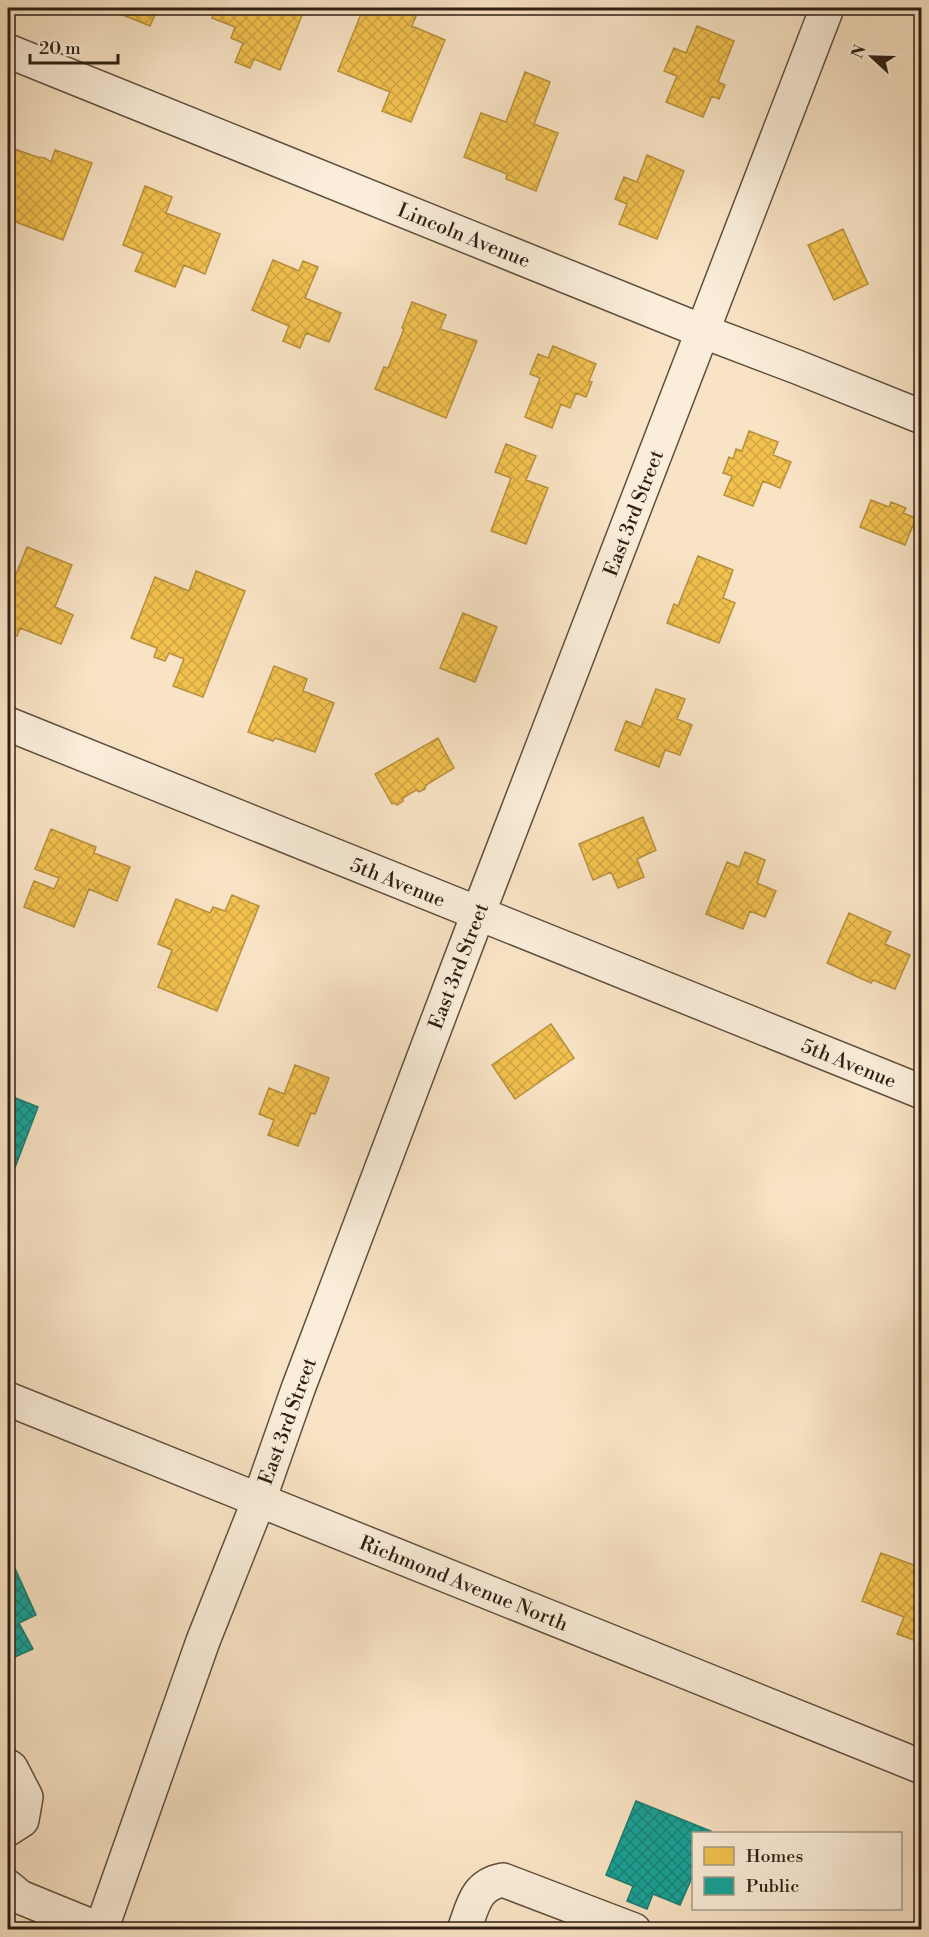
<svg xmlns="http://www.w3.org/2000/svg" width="929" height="1937" font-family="'Libre Bodoni',serif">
  <defs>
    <pattern id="homes-cross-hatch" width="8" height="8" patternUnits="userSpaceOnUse" patternTransform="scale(1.5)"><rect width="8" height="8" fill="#f2c14e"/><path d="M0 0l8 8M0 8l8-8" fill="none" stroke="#d0a543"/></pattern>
    <pattern id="public-cross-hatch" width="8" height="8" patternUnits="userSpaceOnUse" patternTransform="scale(1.5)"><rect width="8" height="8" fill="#17a398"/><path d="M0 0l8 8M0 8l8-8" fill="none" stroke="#15847b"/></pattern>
  </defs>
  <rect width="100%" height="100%" fill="#f8e3c4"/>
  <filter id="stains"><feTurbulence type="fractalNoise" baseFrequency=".00333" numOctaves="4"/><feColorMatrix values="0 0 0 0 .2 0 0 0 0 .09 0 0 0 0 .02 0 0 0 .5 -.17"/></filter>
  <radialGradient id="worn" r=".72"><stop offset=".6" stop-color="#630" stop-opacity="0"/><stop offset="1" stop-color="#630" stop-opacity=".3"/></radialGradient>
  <!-- homes -->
  <path fill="url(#homes-cross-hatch)" stroke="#b7903d" stroke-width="1.5" d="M 126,8 L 158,8 L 150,26 L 123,15 Z
    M 216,8 L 305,8 L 280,70 L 254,59 L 250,68 L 235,62 L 243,43 L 231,38 L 235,27 L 212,18 Z
    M 366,8 L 402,8 L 417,14 L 412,26 L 445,40 L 411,122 L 382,111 L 390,92 L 338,71 L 363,9 Z
    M 697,26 L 734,41 L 718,82 L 725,85 L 719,99 L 712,96 L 703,117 L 666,102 L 677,76 L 664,71 L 674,48 L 686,53 Z
    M 525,72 L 550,82 L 534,124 L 558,133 L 536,191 L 506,179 L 507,174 L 464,157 L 481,113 L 506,122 Z
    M 9,147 L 37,157 L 45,158 L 51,162 L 55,150 L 92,163 L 63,240 L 8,219 Z
    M 647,155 L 684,171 L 657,239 L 619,224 L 627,204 L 615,199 L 624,177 L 637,182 Z
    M 145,186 L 172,197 L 166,213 L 220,234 L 205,274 L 184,265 L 175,287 L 135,271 L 143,253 L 123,245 Z
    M 843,229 L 868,284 L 834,300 L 808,245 Z
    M 273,260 L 299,271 L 303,261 L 318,267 L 305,298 L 341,313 L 329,342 L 306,333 L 300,348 L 283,341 L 289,326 L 252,310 Z
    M 412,302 L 446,315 L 440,329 L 477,341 L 446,418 L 375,389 L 384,367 L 388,368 L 404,329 L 402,328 Z
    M 553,346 L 596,364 L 589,381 L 592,382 L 586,397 L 576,393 L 570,408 L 561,404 L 552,428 L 525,417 L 540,378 L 530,374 L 538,354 L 548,358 Z
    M 749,431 L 778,442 L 773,455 L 791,462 L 780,488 L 763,481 L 753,506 L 724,495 L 732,476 L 723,473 L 729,457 L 733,459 L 736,449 L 742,451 Z
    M 506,444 L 536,456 L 526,480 L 548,488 L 526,544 L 491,531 L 511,478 L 495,472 Z
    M 871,500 L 889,507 L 891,502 L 906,508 L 903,513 L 916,518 L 905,545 L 860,527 Z
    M 27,547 L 72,565 L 55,607 L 73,615 L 61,644 L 20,628 L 17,636 L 8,633 L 8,588 L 10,589 Z
    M 698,556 L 733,570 L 723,598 L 735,603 L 719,643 L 667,623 L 674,604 L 678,606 Z
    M 196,571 L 245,591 L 203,697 L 173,686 L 184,659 L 169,653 L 165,661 L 154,657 L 157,648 L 131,638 L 155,577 L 189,591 Z
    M 463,613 L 497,627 L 475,682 L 440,668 Z
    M 274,666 L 307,679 L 303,691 L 334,703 L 315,752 L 275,738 L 273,741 L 248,732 Z
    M 656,689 L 685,699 L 677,719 L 692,725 L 680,755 L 665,750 L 659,767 L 615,750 L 626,721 L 641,727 Z
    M 438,738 L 454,768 L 426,785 L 425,789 L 419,792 L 416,790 L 403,798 L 403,801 L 397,805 L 394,803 L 392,804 L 375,774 Z
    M 643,817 L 656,850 L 637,859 L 644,877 L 618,888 L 611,872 L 593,880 L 579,844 Z
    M 51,829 L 96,847 L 94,853 L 130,867 L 117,901 L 89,889 L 74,927 L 24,907 L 34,881 L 54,889 L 59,878 L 35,869 Z
    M 745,852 L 765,860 L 757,883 L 776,891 L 765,917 L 750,911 L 743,929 L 706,914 L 727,862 L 739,867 Z
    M 232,895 L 259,906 L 217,1011 L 158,987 L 172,950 L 158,944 L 176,899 L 210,913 L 213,907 L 225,911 Z
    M 849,913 L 891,932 L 885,944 L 910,955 L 895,989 L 873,980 L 871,983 L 827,963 Z
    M 551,1024 L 574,1058 L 515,1099 L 492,1065 Z
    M 295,1065 L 329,1078 L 315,1114 L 311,1113 L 298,1146 L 268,1135 L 274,1120 L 259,1114 L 269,1088 L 284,1094 Z
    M 881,1553 L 922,1568 L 922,1643 L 897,1634 L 904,1617 L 862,1601 Z"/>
  <!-- public -->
  <path fill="url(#public-cross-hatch)" stroke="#1e7b70" stroke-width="1.5" d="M 8,1095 L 38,1107 L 8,1186 Z
    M 13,1564 L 36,1615 L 19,1623 L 33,1649 L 8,1660 L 8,1566 Z
    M 636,1801 L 711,1831 L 709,1834 L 694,1834 L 694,1873 L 680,1905 L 653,1894 L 647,1909 L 627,1901 L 633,1886 L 606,1875 Z"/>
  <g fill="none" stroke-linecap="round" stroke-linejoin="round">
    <defs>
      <path id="minor" d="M 8,51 L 702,331 L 797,367 L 922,417
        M 8,724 C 312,847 617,968 922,1092
        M 8,1399 L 922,1767
        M 8,1766 L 11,1768 L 26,1797 L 22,1820 L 8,1829
        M 8,1887 L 20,1897 L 101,1930
        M 101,1930 L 203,1641 L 259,1500 L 298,1389 L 478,914 L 827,8
        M 464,1930 C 473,1906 475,1885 503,1880 L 634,1930"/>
    </defs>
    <!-- minor casing -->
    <use href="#minor" stroke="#605040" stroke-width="36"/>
    <!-- minor -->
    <use href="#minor" stroke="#faedd9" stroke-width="33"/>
  </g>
  <g text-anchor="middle" stroke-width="6" stroke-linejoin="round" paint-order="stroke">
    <!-- street labels -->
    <g font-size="20" fill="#2e1f14" stroke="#faedd9">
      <text transform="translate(464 235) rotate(22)" y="7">Lincoln Avenue</text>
      <text transform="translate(633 513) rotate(-69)" y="7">East 3rd Street</text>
      <text transform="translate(398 882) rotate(22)" y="7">5th Avenue</text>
      <text transform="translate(458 966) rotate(-69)" y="7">East 3rd Street</text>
      <text transform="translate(849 1063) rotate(22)" y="7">5th Avenue</text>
      <text transform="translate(287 1421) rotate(-70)" y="7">East 3rd Street</text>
      <text transform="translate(464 1583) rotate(22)" y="7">Richmond Avenue North</text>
    </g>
  </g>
  <!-- margin -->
  <rect width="929" height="1937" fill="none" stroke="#f8e3c4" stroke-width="30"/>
  <rect x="9" y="9" width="911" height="1919" fill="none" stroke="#2e1f14" stroke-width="3"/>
  <rect x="15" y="15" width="899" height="1907" fill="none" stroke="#2e1f14" stroke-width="1.5"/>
  <!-- legend -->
  <rect x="692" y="1832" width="210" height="78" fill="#faedd9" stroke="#a89b8a" stroke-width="1.5"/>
  <rect x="704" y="1847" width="30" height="18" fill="#f2c14e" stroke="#a89b8a" stroke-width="1.5"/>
  <text x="746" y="1862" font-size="18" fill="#2e1f14">Homes</text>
  <rect x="704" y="1877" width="30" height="18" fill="#17a398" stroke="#a89b8a" stroke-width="1.5"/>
  <text x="746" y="1892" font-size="18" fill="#2e1f14">Public</text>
  <!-- north arrow -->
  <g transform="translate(872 57) rotate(292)" stroke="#faedd9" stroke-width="4.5" paint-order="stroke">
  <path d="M0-4.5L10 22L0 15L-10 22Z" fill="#2e1f14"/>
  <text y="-9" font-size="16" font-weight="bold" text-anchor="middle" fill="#2e1f14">N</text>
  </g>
  <!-- scale -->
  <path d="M30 54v9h88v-9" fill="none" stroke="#2e1f14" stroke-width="3"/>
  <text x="39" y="54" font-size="18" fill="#2e1f14" stroke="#faedd9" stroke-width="4.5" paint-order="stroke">20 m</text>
  <rect width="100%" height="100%" filter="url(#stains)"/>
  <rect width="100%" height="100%" fill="url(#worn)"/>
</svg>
